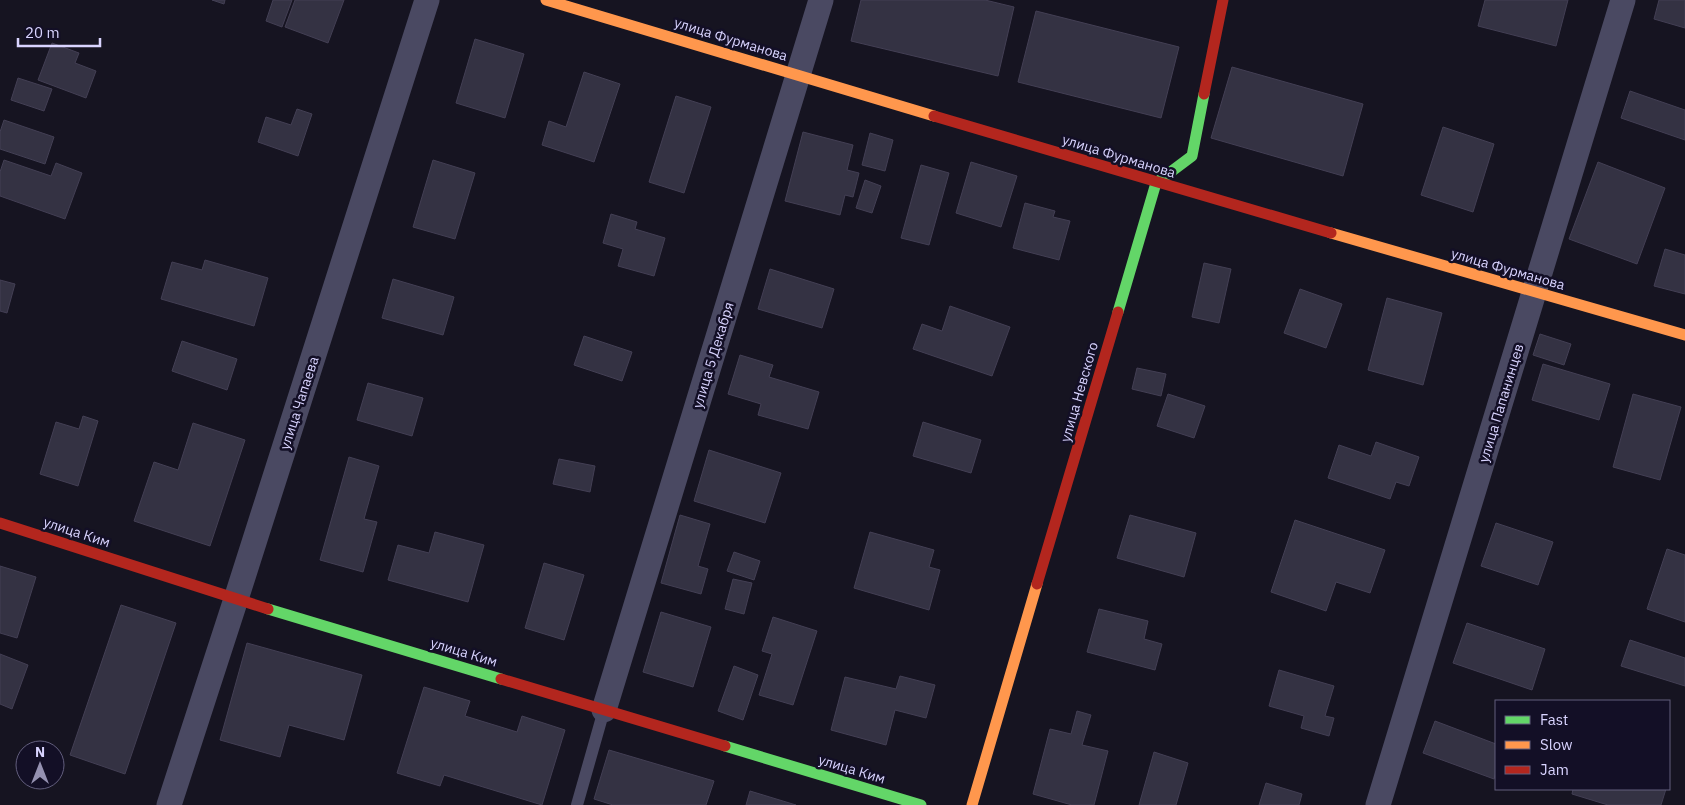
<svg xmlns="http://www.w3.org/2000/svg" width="1685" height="805" font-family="'IBM Plex Sans',sans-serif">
  <rect width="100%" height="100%" fill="#161421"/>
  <!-- building -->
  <path fill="#343243" stroke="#433f54" d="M 212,0 L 225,0 L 224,4 Z
    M 273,0 L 292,0 L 282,27 L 266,21 Z
    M 295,0 L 344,0 L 328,43 L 285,27 Z
    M 861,0 L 985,0 L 1014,7 L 998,76 L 851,41 Z
    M 1485,0 L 1568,0 L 1556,46 L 1478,26 Z
    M 1659,0 L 1685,0 L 1685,28 L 1654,19 Z
    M 1036,11 L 1179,47 L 1161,118 L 1018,82 Z
    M 475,39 L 524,54 L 505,118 L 456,103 Z
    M 52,43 L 79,53 L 75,63 L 96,71 L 86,98 L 38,80 Z
    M 1232,67 L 1363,104 L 1343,176 L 1211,138 Z
    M 584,72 L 620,84 L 594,162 L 542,145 L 549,121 L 566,127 Z
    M 18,78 L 52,89 L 44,111 L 11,100 Z
    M 1630,91 L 1685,110 L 1685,140 L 1621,118 Z
    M 676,96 L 711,107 L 684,193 L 649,182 Z
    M 297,109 L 312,114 L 298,156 L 258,142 L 266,117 L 291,125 Z
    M 4,120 L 54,137 L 45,164 L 0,149 L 0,132 Z
    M 1443,127 L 1494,144 L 1473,212 L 1421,195 Z
    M 803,132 L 853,145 L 847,170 L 859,173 L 853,197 L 845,195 L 840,215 L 785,201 Z
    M 870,133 L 893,140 L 885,171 L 862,165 Z
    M 4,160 L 51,176 L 56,163 L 82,173 L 65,219 L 0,196 L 0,172 Z
    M 433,160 L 475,173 L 455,239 L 413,227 Z
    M 971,162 L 1017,176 L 1001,227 L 956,213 Z
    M 1598,162 L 1665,188 L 1637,264 L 1569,239 Z
    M 921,165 L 949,173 L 929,245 L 901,238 Z
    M 865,180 L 881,186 L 872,213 L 856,208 Z
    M 1025,203 L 1055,211 L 1053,217 L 1070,221 L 1059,260 L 1013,248 Z
    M 611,214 L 637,222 L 635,229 L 665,238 L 654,276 L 618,266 L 623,249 L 603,243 Z
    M 1665,249 L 1685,255 L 1685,294 L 1654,286 Z
    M 205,260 L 268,278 L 254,326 L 161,299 L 172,262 L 202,270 Z
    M 1204,263 L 1231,269 L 1219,323 L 1192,317 Z
    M 770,269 L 834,289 L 822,328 L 758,309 Z
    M 393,279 L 454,297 L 443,335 L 382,318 Z
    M 0,280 L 15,284 L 7,313 L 0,311 Z
    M 1300,289 L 1342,304 L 1326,348 L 1284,333 Z
    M 1387,298 L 1442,313 L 1423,385 L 1368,370 Z
    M 950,306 L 1010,327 L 992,376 L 913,349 L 922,324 L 942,331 Z
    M 1540,334 L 1571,344 L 1564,365 L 1533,355 Z
    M 584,336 L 632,352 L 622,381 L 574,365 Z
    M 182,341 L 237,359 L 227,390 L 172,371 Z
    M 740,355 L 773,365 L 769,377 L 819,392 L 808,429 L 758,415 L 761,404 L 728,394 Z
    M 1543,364 L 1610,384 L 1599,420 L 1532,400 Z
    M 1137,368 L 1166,374 L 1161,396 L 1132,389 Z
    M 368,383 L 423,398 L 412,436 L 357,420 Z
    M 1168,394 L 1205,406 L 1194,438 L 1157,426 Z
    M 1633,394 L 1681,407 L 1660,480 L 1613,467 Z
    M 83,416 L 98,421 L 78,486 L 40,474 L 56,422 L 79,429 Z
    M 923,422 L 981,440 L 971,473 L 913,456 Z
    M 193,423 L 245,440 L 210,546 L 134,521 L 154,462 L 178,470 Z
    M 1376,442 L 1419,457 L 1409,486 L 1396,482 L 1390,499 L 1328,478 L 1339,445 L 1371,456 Z
    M 709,450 L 781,473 L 765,523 L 694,501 Z
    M 349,457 L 379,466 L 364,519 L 377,522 L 363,572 L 320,560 Z
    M 559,459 L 595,466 L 590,492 L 553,484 Z
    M 680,515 L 710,524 L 698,566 L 708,569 L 701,594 L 661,583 Z
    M 1130,515 L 1196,533 L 1184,577 L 1117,558 Z
    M 1295,520 L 1385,550 L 1370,593 L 1336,582 L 1326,611 L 1271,592 Z
    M 1496,523 L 1553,542 L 1538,585 L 1481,566 Z
    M 435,532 L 484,545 L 468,602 L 388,580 L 398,545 L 429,553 Z
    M 870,532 L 934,550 L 929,567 L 940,570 L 929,610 L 854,588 Z
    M 1667,549 L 1685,555 L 1685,622 L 1647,609 Z
    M 734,552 L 760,561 L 754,580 L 727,571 Z
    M 544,563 L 584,575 L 564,640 L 525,628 Z
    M 0,566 L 36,577 L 17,638 L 0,633 Z
    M 733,579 L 752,583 L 744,614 L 725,609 Z
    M 121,605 L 176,623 L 125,774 L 70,755 Z
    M 1099,609 L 1148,621 L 1144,639 L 1162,644 L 1155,670 L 1087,652 Z
    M 661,612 L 711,627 L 693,687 L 643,672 Z
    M 773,617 L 817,631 L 793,705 L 759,695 L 772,654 L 762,651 Z
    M 1467,623 L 1545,649 L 1532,690 L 1453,663 Z
    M 1630,640 L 1685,658 L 1685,686 L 1621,666 Z
    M 247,643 L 362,675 L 344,740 L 289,725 L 280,757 L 220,740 Z
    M 0,654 L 28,665 L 12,709 L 0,704 Z
    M 734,666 L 758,675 L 743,720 L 718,711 Z
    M 1279,670 L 1334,686 L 1325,716 L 1334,718 L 1329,736 L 1301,728 L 1304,716 L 1269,706 Z
    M 900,676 L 935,685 L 926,718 L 895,710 L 886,745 L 831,730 L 845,677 L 896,689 Z
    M 424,687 L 470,701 L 465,716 L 517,732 L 522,716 L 565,730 L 542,805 L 444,775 L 440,786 L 397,773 Z
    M 1077,711 L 1091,715 L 1082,745 L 1108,751 L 1094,805 L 1072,805 L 1033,794 L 1050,729 L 1071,734 Z
    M 1435,721 L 1496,744 L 1496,772 L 1494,779 L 1423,753 Z
    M 609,750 L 714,781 L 706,805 L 613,805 L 594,799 Z
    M 1154,752 L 1188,763 L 1176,805 L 1139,805 Z
    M 1266,783 L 1302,794 L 1299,805 L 1259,805 Z
    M 1573,789 L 1666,789 L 1661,805 L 1608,805 L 1572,794 Z
    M 750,791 L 796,805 L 746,805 Z"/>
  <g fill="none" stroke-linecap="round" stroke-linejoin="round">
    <!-- lane -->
    <path stroke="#4a4962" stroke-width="12" d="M 577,805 L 604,710"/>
    <!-- street -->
    <path stroke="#4a4962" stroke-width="25" d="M 604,710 L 821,0
      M 169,805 L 236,599 L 427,0
      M 1378,805 L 1623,0"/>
    <!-- fast -->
    <path stroke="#63d668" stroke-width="11" d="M 1118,312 L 1156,183 L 1192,156 L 1204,94
      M 268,609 L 501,679
      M 725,746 L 921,805"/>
    <!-- slow -->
    <path stroke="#ff974d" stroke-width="11" d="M 546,0 L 934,116
      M 1331,233 L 1685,335
      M 972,805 L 1037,584"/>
    <!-- jam -->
    <path stroke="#b3261e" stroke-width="11" d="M 1204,94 L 1223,0
      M 934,116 L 1331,233
      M 0,523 L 268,609
      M 1037,584 L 1118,312
      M 501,679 L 725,746"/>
  </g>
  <g text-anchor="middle" stroke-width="5" stroke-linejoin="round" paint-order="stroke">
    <!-- street labels -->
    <g font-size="14" fill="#d9d4ff" stroke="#130f26">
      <text transform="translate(731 39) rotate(17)" y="5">улица Фурманова</text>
      <text transform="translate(1119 156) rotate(17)" y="5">улица Фурманова</text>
      <text transform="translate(1508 269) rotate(16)" y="5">улица Фурманова</text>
      <text transform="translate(713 355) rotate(-73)" y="5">улица 5 Декабря</text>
      <text transform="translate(1079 392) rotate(-74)" y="5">улица Невского</text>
      <text transform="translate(299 403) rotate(-72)" y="5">улица Чапаева</text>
      <text transform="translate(1501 403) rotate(-73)" y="5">улица Папанинцев</text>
      <text transform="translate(77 532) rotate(18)" y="5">улица Ким</text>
      <text transform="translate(464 652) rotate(17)" y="5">улица Ким</text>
      <text transform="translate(852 769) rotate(17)" y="5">улица Ким</text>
    </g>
  </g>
  <!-- legend -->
  <rect x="1495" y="700" width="175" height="90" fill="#130f26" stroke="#625e7d"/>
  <rect x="1505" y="716" width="25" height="8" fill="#63d668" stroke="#625e7d"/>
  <text x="1540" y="725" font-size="15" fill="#d9d4ff">Fast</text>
  <rect x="1505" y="741" width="25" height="8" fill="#ff974d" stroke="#625e7d"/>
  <text x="1540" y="750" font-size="15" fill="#d9d4ff">Slow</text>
  <rect x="1505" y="766" width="25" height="8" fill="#b3261e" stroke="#625e7d"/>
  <text x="1540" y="775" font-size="15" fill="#d9d4ff">Jam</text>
  <!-- north arrow -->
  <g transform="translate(40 765)"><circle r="24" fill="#130f26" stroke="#625e7d"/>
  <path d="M0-4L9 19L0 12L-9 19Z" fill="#9591b1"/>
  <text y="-8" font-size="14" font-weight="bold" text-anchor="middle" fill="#d9d4ff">N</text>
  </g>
  <!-- scale -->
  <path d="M18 38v8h82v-8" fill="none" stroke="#d9d4ff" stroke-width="2.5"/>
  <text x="25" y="38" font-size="15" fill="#d9d4ff" stroke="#130f26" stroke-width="4" paint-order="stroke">20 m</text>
</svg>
